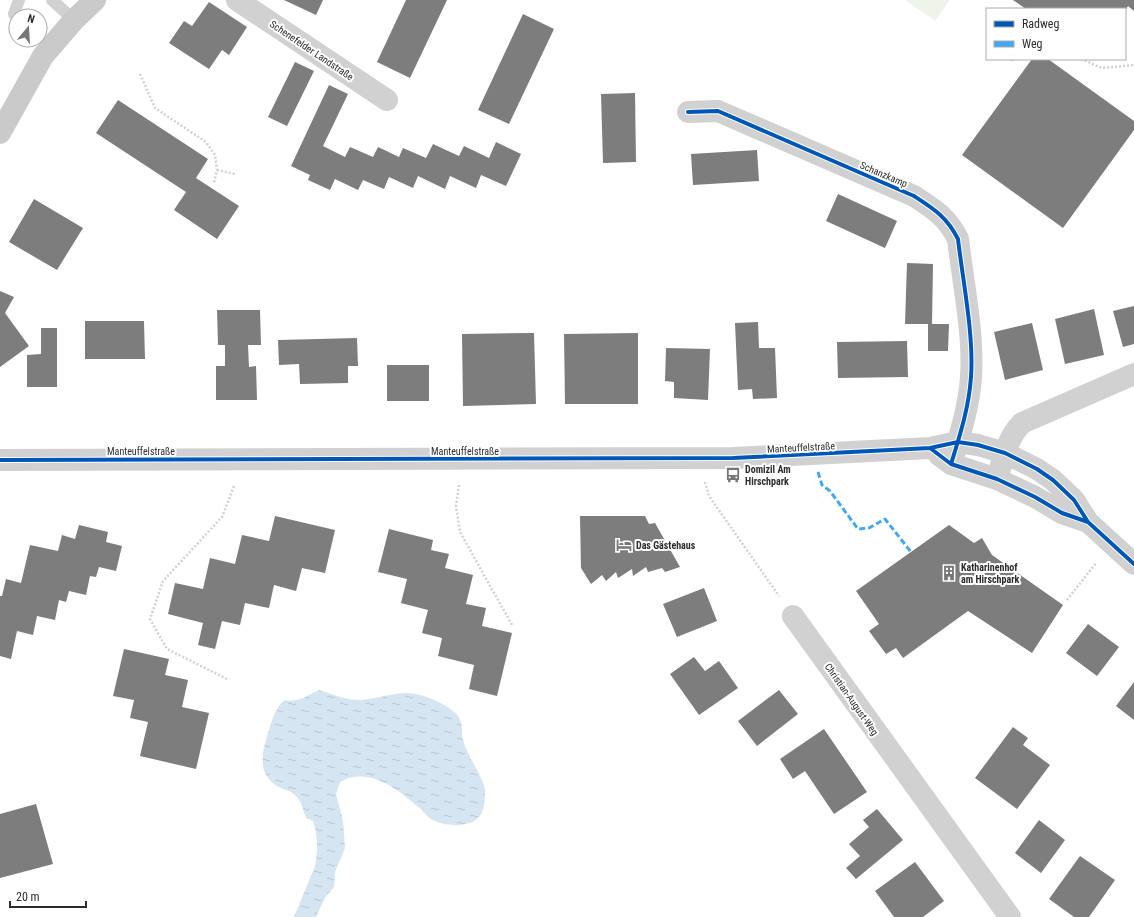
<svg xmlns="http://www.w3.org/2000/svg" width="1134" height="917" font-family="'Roboto Condensed',sans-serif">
  <defs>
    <pattern id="water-ripples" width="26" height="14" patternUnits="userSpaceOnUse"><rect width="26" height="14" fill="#d5e6f2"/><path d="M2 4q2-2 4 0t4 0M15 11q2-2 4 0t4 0" fill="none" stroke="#b7c5d0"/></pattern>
  </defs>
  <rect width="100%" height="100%" fill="#fff"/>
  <!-- pitch -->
  <path fill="#eff4ea" d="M 905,0 L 950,0 L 935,21 Z"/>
  <!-- water -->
  <path fill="url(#water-ripples)" d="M 319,690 C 332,694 343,699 357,700 C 374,700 391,693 407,693 C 422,693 450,705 458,716 C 462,722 462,727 462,734 C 464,754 486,779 485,792 C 485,814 480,824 457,825 C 449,825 440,824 433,820 C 427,818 423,810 417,806 C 397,789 368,766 340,782 L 336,794 L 343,820 L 345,848 L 335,872 L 334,887 L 325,898 L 316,917 L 294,917 L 315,866 C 318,851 318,836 313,821 L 306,818 C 303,810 302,802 296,796 C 291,790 283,790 277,786 C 255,772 263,749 269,730 C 272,720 276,706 285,700 C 300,703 307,695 319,690 Z"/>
  <!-- building -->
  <path fill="#7d7d7d" d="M 284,0 L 323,0 L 316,15 Z
    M 406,0 L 447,0 L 410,78 L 377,62 Z
    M 1013,0 L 1134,0 L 1134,11 L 1128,6 L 1125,11 L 1125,9 L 1026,9 Z
    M 209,2 L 247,27 L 229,55 L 222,50 L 209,69 L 169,43 L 184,21 L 192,26 Z
    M 523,14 L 554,29 L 509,124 L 478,110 Z
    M 1032,59 L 1048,59 L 1134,121 L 1134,130 L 1063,228 L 962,155 Z
    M 295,62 L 314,71 L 287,126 L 268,117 Z
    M 329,85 L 348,94 L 323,146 L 345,157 L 350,147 L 373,157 L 378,147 L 399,157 L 403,148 L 426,158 L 433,144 L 459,156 L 464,146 L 489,158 L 496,142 L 521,154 L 506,186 L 481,175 L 476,188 L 450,176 L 445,189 L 418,176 L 413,188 L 389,177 L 384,189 L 363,180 L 358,190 L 335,179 L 330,190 L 308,180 L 310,175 L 291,166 Z
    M 635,93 L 636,162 L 603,163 L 601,94 Z
    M 118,100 L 208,159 L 196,178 L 239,206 L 217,239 L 174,210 L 186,192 L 96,133 Z
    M 757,150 L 759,181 L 693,185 L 691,154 Z
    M 838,194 L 897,221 L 885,248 L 826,221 Z
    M 34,199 L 83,228 L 57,270 L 9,242 Z
    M 907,263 L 933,264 L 932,324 L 949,324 L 948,351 L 928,351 L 928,324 L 905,324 Z
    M 0,291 L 14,297 L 5,313 L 29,346 L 0,367 Z
    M 1134,306 L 1134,344 L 1123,347 L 1113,311 Z
    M 1094,309 L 1104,355 L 1065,364 L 1055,319 Z
    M 217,310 L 260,310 L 261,345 L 248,345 L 249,367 L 256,366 L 257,400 L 216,400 L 216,366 L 225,366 L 225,345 L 218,345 Z
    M 85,321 L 144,321 L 145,359 L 85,359 Z
    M 758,322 L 759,348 L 775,348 L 777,398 L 753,399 L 752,389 L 738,390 L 735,323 Z
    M 1032,323 L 1043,370 L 1005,380 L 994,332 Z
    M 41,328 L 57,328 L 57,387 L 27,387 L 27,355 L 41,354 Z
    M 534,333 L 536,404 L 463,406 L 462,334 Z
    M 638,333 L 638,404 L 565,404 L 564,334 Z
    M 357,338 L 358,366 L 348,366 L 348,383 L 300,384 L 299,364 L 279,365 L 278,340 Z
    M 907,341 L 908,377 L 838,378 L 837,342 Z
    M 666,348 L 710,349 L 708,400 L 674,398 L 674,382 L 665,381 Z
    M 387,365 L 429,365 L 429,401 L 387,401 Z
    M 275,516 L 335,530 L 325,573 L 302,568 L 296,591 L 274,585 L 269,608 L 245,603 L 240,625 L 222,621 L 215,649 L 198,645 L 203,623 L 168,614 L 175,583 L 203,589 L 210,558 L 235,564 L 242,535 L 269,541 Z
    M 580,516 L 645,516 L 649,524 L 655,523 L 680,567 L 665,572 L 662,568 L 648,572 L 646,567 L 633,576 L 632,569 L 618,578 L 616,572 L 606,581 L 602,575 L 591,584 L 581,568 Z
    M 79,525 L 108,532 L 106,542 L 122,546 L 116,571 L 99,567 L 96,577 L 90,576 L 86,595 L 69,591 L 66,602 L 59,600 L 55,620 L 37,616 L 33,635 L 17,631 L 11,659 L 0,656 L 0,596 L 2,596 L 6,579 L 21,583 L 30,545 L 58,551 L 62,535 L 75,539 Z
    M 949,525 L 974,543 L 982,538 L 992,555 L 1063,605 L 1032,653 L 968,611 L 903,658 L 896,648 L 886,654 L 869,631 L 879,624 L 856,591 Z
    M 389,529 L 433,540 L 431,550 L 449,554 L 445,568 L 473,575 L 466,604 L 486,608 L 482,626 L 512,633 L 497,696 L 469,689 L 474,665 L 438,656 L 442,638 L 422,633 L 428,610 L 401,603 L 407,579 L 378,572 Z
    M 704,588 L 717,621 L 677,637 L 663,604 Z
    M 1088,624 L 1119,647 L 1097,676 L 1066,653 Z
    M 124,649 L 169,659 L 165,675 L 188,680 L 182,707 L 209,713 L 196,769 L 140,756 L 148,722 L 130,718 L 134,700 L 113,696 Z
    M 694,657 L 705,671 L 719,661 L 738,688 L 699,715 L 670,674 Z
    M 1134,682 L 1134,720 L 1116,706 Z
    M 779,690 L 798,714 L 757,746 L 738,721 Z
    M 1013,727 L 1028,738 L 1023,745 L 1050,765 L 1017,809 L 975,778 Z
    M 824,729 L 867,792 L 834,814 L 805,771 L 793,779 L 780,759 Z
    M 36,804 L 53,864 L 0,878 L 0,814 Z
    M 877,809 L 903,840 L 856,879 L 846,868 L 860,856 L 849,844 L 869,827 L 863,820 Z
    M 1039,820 L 1065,840 L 1041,873 L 1015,853 Z
    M 1080,856 L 1115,880 L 1089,917 L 1074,917 L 1049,899 Z
    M 915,862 L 944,901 L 923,917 L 894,917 L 875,891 Z"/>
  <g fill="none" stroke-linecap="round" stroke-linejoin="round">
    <!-- path -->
    <path stroke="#d1d1d1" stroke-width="2.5" stroke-dasharray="2 2" stroke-linecap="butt" d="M 1081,59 L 1102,68 L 1134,65
      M 1011,61 L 1012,59
      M 140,74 L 155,108 L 206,142 L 215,155 L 217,170 L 214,183
      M 217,170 L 235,174
      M 705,482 L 709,496 L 779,596
      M 459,485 L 456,506 L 460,532 L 512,625
      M 1067,600 L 1096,563
      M 227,679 L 167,649 L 150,619 L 163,581 L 222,517 L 234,486"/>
    <!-- lane -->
    <path stroke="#d1d1d1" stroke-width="12" d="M 52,0 L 74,20
      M 14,14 L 19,0"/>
    <!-- street -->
    <path stroke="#d1d1d1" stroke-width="22" d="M 237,0 L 387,100
      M 688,112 L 718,111 L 914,196 C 934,209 947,217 958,239 C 963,282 974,336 971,377 C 969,407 960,435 951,464
      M 939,455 L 951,464 L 997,479 L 1035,497 L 1062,513 L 1088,522
      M 0,460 L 733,458 L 930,448 L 958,442 L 978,445 L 1005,453 L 1037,469 L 1053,480 L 1074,500 L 1088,522 L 1134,564
      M 997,479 C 1003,459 1007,438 1022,423 L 1134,374
      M 793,616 L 1010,917"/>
    <!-- secondary -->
    <path stroke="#cacaca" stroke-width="22" d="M 0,133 L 43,56 L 74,20 L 95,0"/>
    <!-- quiet -->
    <path stroke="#3fa9f5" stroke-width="3" stroke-dasharray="6 3" stroke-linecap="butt" d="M 818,472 L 822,485 L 830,491 L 858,529 L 869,528 L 885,519 L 911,552"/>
    <defs>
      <path id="cycleway" d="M 688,112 L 718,111 L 914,196 C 934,209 947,217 958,239 C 963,282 974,336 971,377 C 969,407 960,435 951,464
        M 930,448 L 951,464 L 997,479 L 1035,497 L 1062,513 L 1088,522
        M 0,460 L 733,458 L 930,448 L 958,442 L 978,445 L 1005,453 L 1037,469 L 1053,480 L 1074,500 L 1088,522 L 1134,564"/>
    </defs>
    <!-- cycleway casing -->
    <use href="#cycleway" stroke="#fff" stroke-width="6"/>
    <!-- cycleway -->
    <use href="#cycleway" stroke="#0057b8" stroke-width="4"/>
  </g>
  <!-- icons -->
  <defs>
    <symbol id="bus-bare" viewBox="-9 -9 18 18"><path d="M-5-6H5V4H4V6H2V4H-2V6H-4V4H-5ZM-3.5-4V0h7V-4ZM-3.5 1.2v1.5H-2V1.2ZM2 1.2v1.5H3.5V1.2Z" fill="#767676" stroke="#fff" stroke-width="2.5" paint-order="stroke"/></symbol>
    <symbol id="hotel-bare" viewBox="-9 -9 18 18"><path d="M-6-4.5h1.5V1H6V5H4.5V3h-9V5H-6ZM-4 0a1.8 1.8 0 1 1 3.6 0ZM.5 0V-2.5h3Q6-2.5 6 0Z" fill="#767676" stroke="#fff" stroke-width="2.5" paint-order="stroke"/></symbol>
    <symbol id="building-bare" viewBox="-9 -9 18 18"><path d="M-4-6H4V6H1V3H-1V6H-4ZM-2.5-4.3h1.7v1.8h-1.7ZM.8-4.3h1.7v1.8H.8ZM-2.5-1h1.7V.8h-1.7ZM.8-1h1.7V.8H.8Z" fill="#767676" stroke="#fff" stroke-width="2.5" paint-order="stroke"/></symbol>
  </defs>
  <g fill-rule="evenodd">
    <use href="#bus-bare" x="722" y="464" width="22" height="22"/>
    <use href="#hotel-bare" x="613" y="534" width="22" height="22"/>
    <use href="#building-bare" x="938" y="562" width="22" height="22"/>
  </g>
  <g text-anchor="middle" stroke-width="4" stroke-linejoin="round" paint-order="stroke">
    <!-- street labels -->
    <g font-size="10" fill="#2c2c2c" stroke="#fff">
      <text transform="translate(312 50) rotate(34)" y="4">Schenefelder Landstraße</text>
      <text transform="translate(884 174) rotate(23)" y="4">Schanzkamp</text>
      <text transform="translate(801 447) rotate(-3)" y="4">Manteuffelstraße</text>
      <text x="141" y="455">Manteuffelstraße</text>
      <text x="465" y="455">Manteuffelstraße</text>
      <text transform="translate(852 699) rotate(55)" y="4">Christian-August-Weg</text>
    </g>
    <!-- poi labels -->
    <g font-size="10" font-weight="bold" fill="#2c2c2c" stroke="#fff" text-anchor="start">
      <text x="745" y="473">Domizil Am<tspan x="745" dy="12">Hirschpark</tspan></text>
      <text x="636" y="549">Das Gästehaus</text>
      <text x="961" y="571">Katharinenhof<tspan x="961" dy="12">am Hirschpark</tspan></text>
    </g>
  </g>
  <!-- legend -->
  <rect x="986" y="8" width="140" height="52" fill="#ffffff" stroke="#ababab"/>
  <rect x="994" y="21" width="20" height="6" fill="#0057b8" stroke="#ababab"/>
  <text x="1022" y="28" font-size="12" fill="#2c2c2c">Radweg</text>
  <rect x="994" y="41" width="20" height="6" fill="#3fa9f5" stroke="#ababab"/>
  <text x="1022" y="48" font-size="12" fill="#2c2c2c">Weg</text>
  <!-- north arrow -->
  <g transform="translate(28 28) rotate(18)"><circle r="19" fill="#ffffff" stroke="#ababab"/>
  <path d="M0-3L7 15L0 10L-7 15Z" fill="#767676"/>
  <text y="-6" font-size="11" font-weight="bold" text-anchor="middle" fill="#2c2c2c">N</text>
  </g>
  <!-- scale -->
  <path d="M10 901v6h76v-6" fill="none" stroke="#2c2c2c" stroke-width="2"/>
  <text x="16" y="901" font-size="12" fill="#2c2c2c" stroke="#ffffff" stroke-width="3" paint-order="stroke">20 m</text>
</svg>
